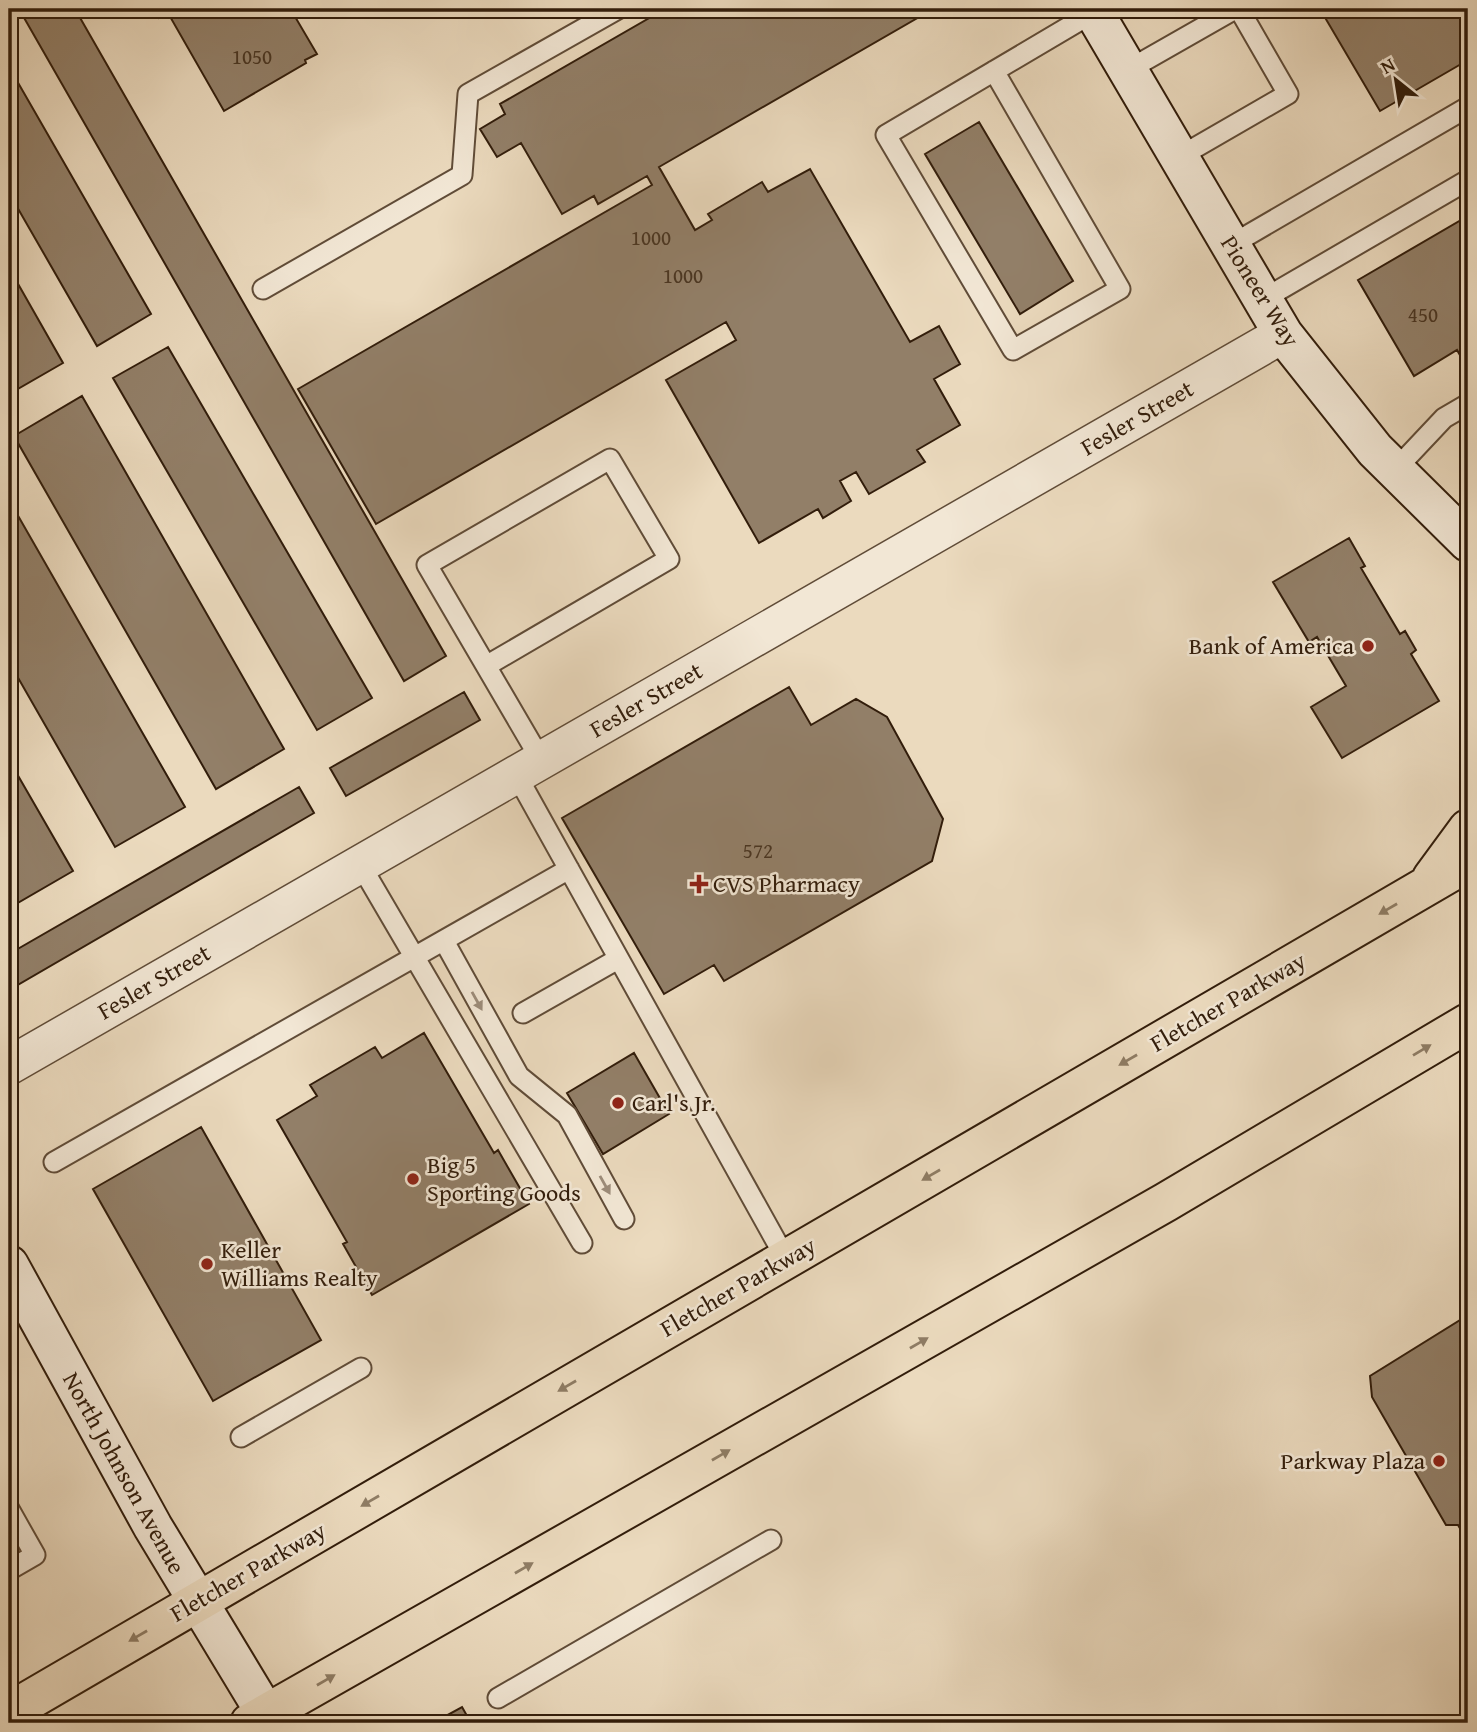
<svg xmlns="http://www.w3.org/2000/svg" width="1477" height="1732" font-family="'Gentium Book Plus',serif">
  <rect width="100%" height="100%" fill="#ebdabe"/>
  <filter id="stains"><feTurbulence type="fractalNoise" baseFrequency=".00286" numOctaves="4"/><feColorMatrix values="0 0 0 0 .2 0 0 0 0 .09 0 0 0 0 .02 0 0 0 .5 -.17"/></filter>
  <radialGradient id="worn" r=".72"><stop offset=".6" stop-color="#630" stop-opacity="0"/><stop offset="1" stop-color="#630" stop-opacity=".3"/></radialGradient>
  <!-- building -->
  <path fill="#927f68" stroke="#321d0b" stroke-width="2" d="M 19,9 L 75,9 L 446,656 L 404,681 Z
    M 154,9 L 305,9 L 294,15 L 317,54 L 305,60 L 306,63 L 224,111 L 168,13 L 159,18 Z
    M 665,9 L 933,9 L 659,167 L 695,230 L 712,220 L 708,214 L 762,182 L 768,192 L 810,169 L 910,342 L 939,326 L 960,364 L 934,379 L 960,425 L 917,450 L 925,462 L 869,494 L 856,472 L 840,481 L 851,501 L 823,518 L 818,509 L 759,543 L 666,380 L 736,340 L 726,322 L 376,524 L 298,389 L 652,185 L 647,176 L 598,204 L 594,196 L 562,214 L 521,143 L 497,157 L 480,129 L 505,114 L 500,104 Z
    M 1320,9 L 1468,9 L 1468,60 L 1380,111 Z
    M 9,67 L 151,314 L 97,346 L 9,193 Z
    M 979,122 L 1073,281 L 1020,314 L 925,154 Z
    M 1468,216 L 1468,353 L 1461,357 L 1457,350 L 1414,376 L 1358,280 Z
    M 9,268 L 63,363 L 9,394 Z
    M 168,347 L 372,698 L 317,730 L 113,378 Z
    M 82,396 L 284,749 L 216,789 L 14,436 Z
    M 9,500 L 185,807 L 115,847 L 9,662 Z
    M 1349,538 L 1365,566 L 1361,568 L 1400,634 L 1405,631 L 1416,650 L 1411,654 L 1439,701 L 1342,758 L 1311,707 L 1346,686 L 1317,637 L 1309,642 L 1273,582 Z
    M 789,687 L 811,725 L 856,699 L 887,717 L 943,819 L 932,861 L 724,981 L 714,965 L 664,994 L 562,818 Z
    M 464,692 L 480,720 L 346,796 L 330,768 Z
    M 9,760 L 73,871 L 9,908 Z
    M 299,787 L 314,813 L 9,990 L 9,954 Z
    M 424,1033 L 494,1153 L 498,1150 L 529,1204 L 372,1295 L 343,1244 L 347,1242 L 277,1120 L 317,1096 L 310,1085 L 375,1047 L 382,1058 Z
    M 634,1053 L 669,1114 L 603,1154 L 567,1093 Z
    M 201,1127 L 321,1340 L 213,1401 L 93,1189 Z
    M 1468,1308 L 1468,1542 L 1458,1525 L 1446,1525 L 1372,1397 L 1370,1376 L 1460,1320 Z
    M 462,1707 L 471,1723 L 433,1723 Z"/>
  <g fill="none" stroke-linecap="round" stroke-linejoin="round">
    <defs>
      <path id="service" d="M 1128,70 L 1235,9
        M 994,71 L 1120,289 L 1013,350 L 886,135 L 1094,12
        M 1179,157 L 1288,94 L 1239,9
        M 1231,245 L 1468,107
        M 263,289 L 462,175 L 468,94 L 618,9
        M 1262,300 L 1468,180
        M 1395,470 L 1444,418 L 1468,404
        M 486,666 L 669,559 L 610,459 L 427,565 L 541,760
        M 516,774 L 786,1259
        M 360,864 L 582,1243
        M 444,941 L 519,1076 L 567,1115 L 624,1219
        M 523,1013 L 618,959
        M 54,1162 L 569,869
        M 241,1437 L 361,1368
        M 9,1509 L 35,1555 L 9,1570
        M 498,1698 L 771,1540"/>
      <path id="minor" d="M 9,1066 L 1283,334"/>
      <path id="secondary" d="M 1092,9 L 1283,334 L 1375,450 L 1468,542
        M 9,1265 L 153,1527 L 266,1714 L 267,1723"/>
      <path id="primary" d="M 1432,878 L 1468,829
        M 9,1712 L 1468,862
        M 250,1723 L 1166,1202 L 1468,1023"/>
    </defs>
    <!-- service casing -->
    <use href="#service" stroke="#604c38" stroke-width="23"/>
    <!-- minor casing -->
    <use href="#minor" stroke="#604c38" stroke-width="40"/>
    <!-- secondary casing -->
    <use href="#secondary" stroke="#321d0b" stroke-width="42"/>
    <!-- primary casing -->
    <use href="#primary" stroke="#321d0b" stroke-width="42"/>
    <!-- service -->
    <use href="#service" stroke="#f2e7d5" stroke-width="19"/>
    <!-- minor -->
    <use href="#minor" stroke="#f2e7d5" stroke-width="37"/>
    <!-- secondary -->
    <use href="#secondary" stroke="#f2e7d5" stroke-width="38"/>
    <!-- primary -->
    <use href="#primary" stroke="#ebdabe" stroke-width="38"/>
  </g>
  <!-- one-way arrows -->
  <defs><path id="oneway-solid" d="M-6-.8H1V-3.2L6.5 0L1 3.2V.8H-6Z" transform="scale(1.75)"/></defs>
  <g fill="#8e7c64">
    <use href="#oneway-solid" transform="translate(1388 909) rotate(150)"/>
    <use href="#oneway-solid" transform="translate(1422 1050) rotate(-31)"/>
    <use href="#oneway-solid" transform="translate(1128 1060) rotate(150)"/>
    <use href="#oneway-solid" transform="translate(931 1175) rotate(150)"/>
    <use href="#oneway-solid" transform="translate(919 1343) rotate(-30)"/>
    <use href="#oneway-solid" transform="translate(567 1386) rotate(150)"/>
    <use href="#oneway-solid" transform="translate(721 1455) rotate(-30)"/>
    <use href="#oneway-solid" transform="translate(370 1501) rotate(150)"/>
    <use href="#oneway-solid" transform="translate(524 1568) rotate(-30)"/>
    <use href="#oneway-solid" transform="translate(138 1636) rotate(150)"/>
    <use href="#oneway-solid" transform="translate(326 1680) rotate(-30)"/>
  </g>
  <g fill="#9c8c7a">
    <use href="#oneway-solid" transform="translate(477 1001) rotate(61)"/>
    <use href="#oneway-solid" transform="translate(605 1185) rotate(61)"/>
  </g>
  <!-- markers -->
  <g fill="#8f2418" stroke="#f2e7d5" stroke-width="2.5">
    <circle cx="1368" cy="646" r="7"/>
    <path d="M695.5 873.5h7v7h7v7h-7v7h-7v-7h-7v-7h7z"/>
    <circle cx="618" cy="1103" r="7"/>
    <circle cx="413" cy="1179" r="7"/>
    <circle cx="207" cy="1264" r="7"/>
    <circle cx="1439" cy="1461" r="7"/>
  </g>
  <g text-anchor="middle" stroke-width="5" stroke-linejoin="round" paint-order="stroke">
    <!-- number labels -->
    <g font-size="21" fill="#4a3622">
      <text x="252" y="64">1050</text>
      <text x="651" y="245">1000</text>
      <text x="683" y="283">1000</text>
      <text x="1423" y="322">450</text>
      <text x="758" y="858">572</text>
    </g>
    <!-- street labels -->
    <g font-size="24" fill="#321d0b" stroke="#f2e7d5">
      <text transform="translate(1260 291) rotate(58)" y="8">Pioneer Way</text>
      <text transform="translate(1137 418) rotate(-30)" y="8">Fesler Street</text>
      <text transform="translate(646 700) rotate(-30)" y="8">Fesler Street</text>
      <text transform="translate(154 982) rotate(-30)" y="8">Fesler Street</text>
      <text transform="translate(1228 1002) rotate(-30)" y="8">Fletcher Parkway</text>
      <text transform="translate(738 1287) rotate(-30)" y="8">Fletcher Parkway</text>
      <text transform="translate(124 1473) rotate(61)" y="8">North Johnson Avenue</text>
      <text transform="translate(248 1572) rotate(-30)" y="8">Fletcher Parkway</text>
    </g>
    <!-- poi labels -->
    <g font-size="24" fill="#321d0b" stroke="#f2e7d5" text-anchor="start">
      <text x="1354" y="654" text-anchor="end">Bank of America</text>
      <text x="713" y="892">CVS Pharmacy</text>
      <text x="632" y="1111">Carl's Jr.</text>
      <text x="427" y="1173">Big 5<tspan x="427" dy="28">Sporting Goods</tspan></text>
      <text x="221" y="1258">Keller<tspan x="221" dy="28">Williams Realty</tspan></text>
      <text x="1425" y="1469" text-anchor="end">Parkway Plaza</text>
    </g>
  </g>
  <!-- margin -->
  <rect width="1477" height="1732" fill="none" stroke="#ebdabe" stroke-width="35"/>
  <rect x="10" y="10" width="1456" height="1711" fill="none" stroke="#321d0b" stroke-width="3.5"/>
  <rect x="18" y="18" width="1442" height="1697" fill="none" stroke="#321d0b" stroke-width="2"/>
  <!-- north arrow -->
  <g transform="translate(1396 80) rotate(330)" stroke="#f2e7d5" stroke-width="5" paint-order="stroke">
  <path d="M0-5L12 26L0 18L-12 26Z" fill="#321d0b"/>
  <text y="-10" font-size="19" font-weight="bold" text-anchor="middle" fill="#321d0b">N</text>
  </g>
  <rect width="100%" height="100%" filter="url(#stains)"/>
  <rect width="100%" height="100%" fill="url(#worn)"/>
</svg>
